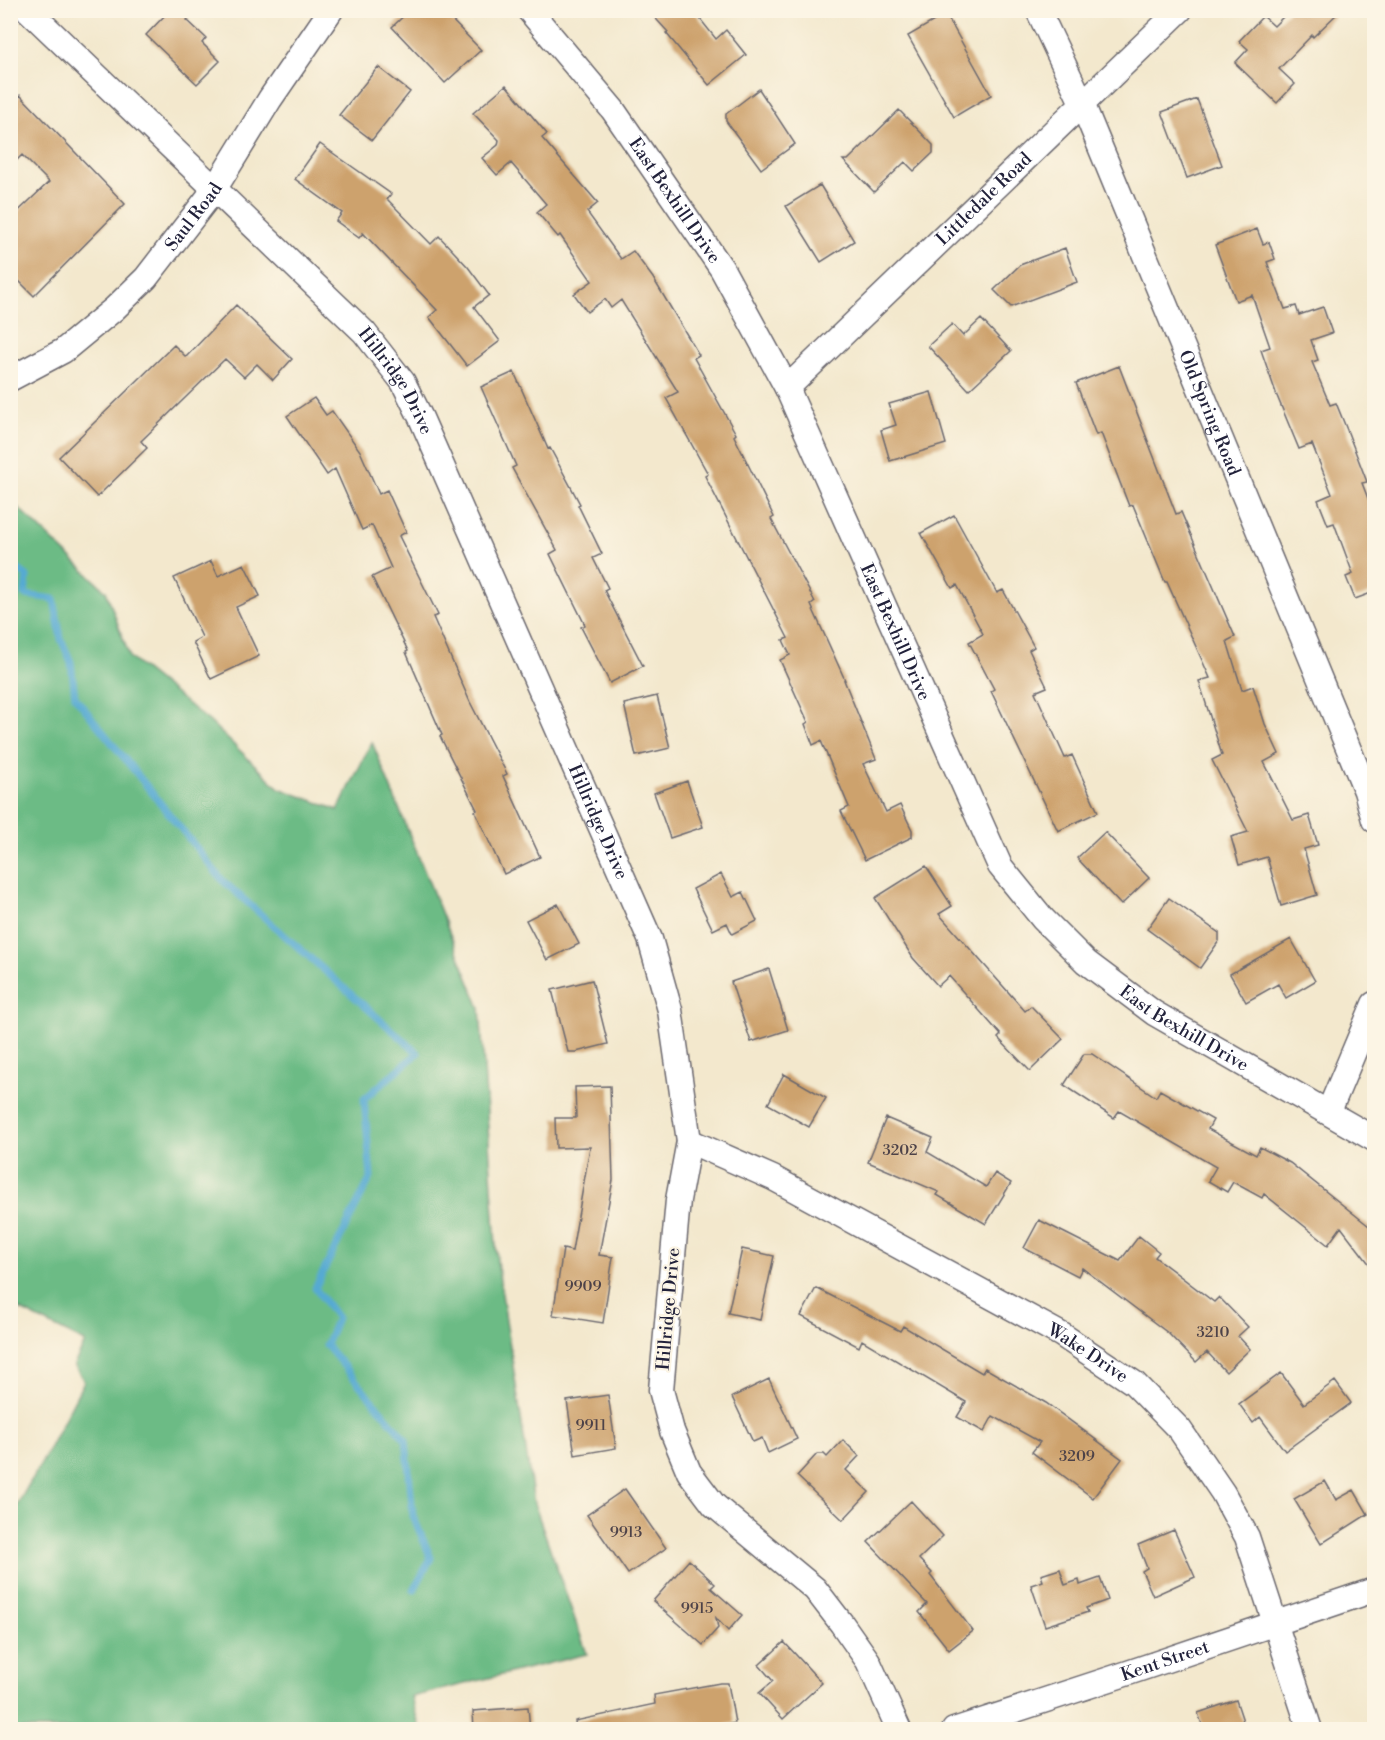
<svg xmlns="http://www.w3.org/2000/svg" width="1385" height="1740" font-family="'Libre Bodoni',serif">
  <rect width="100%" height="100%" fill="#fcf5e5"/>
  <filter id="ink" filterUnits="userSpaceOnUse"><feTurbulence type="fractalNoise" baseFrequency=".0167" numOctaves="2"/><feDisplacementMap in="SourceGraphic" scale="12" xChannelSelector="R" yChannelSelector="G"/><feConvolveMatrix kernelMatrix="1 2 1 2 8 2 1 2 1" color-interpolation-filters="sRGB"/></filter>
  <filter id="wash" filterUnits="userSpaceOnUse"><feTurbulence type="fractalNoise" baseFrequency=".008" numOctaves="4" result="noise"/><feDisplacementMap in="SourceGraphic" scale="24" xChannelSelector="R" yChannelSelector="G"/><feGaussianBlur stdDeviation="1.35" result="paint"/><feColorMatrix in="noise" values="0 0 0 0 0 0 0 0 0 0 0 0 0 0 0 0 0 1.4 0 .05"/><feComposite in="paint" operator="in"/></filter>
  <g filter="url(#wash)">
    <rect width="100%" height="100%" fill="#f3e8cd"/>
    <!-- forest -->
    <path fill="#6cbb85" stroke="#476e60" stroke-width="1.5" d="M 11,501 L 106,591 L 130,658 L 209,721 L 279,788 L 338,810 L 372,742 L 480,1008 L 497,1261 L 534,1503 L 587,1654 L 411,1697 L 420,1729 L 11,1729 L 11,1516 L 50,1447 L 84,1381 L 74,1365 L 85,1342 L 11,1305 Z"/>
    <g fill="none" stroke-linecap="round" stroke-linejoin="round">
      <!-- stream -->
      <path stroke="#56aad2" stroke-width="7" d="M 10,563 L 27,576 L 25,595 L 54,599 L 61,639 L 71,662 L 75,697 L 223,881 L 418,1053 L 364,1099 L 371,1177 L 315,1288 L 337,1318 L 326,1345 L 406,1440 L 413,1516 L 431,1558 L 414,1590"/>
    </g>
    <g id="blocks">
      <!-- building -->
      <path fill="#cda26d" d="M 170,10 L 196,10 L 187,20 L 206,38 L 202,43 L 220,61 L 197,84 L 146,35 Z
        M 410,10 L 442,10 L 481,50 L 445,83 L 392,27 Z
        M 648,10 L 693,10 L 716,39 L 726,30 L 746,55 L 709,85 L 666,33 L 668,32 Z
        M 1290,10 L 1341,10 L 1313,37 L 1312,35 L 1279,69 L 1295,84 L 1277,103 L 1235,63 L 1248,49 L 1239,41 L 1263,16 L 1274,26 Z
        M 946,14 L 991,95 L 954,117 L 908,36 Z
        M 378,67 L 410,92 L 372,140 L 339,115 Z
        M 506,85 L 547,134 L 542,138 L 598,203 L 587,212 L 621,259 L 633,251 L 653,278 L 699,355 L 694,358 L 736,434 L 734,436 L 774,517 L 771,519 L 815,602 L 811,605 L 845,680 L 844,680 L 876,759 L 863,764 L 886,812 L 900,805 L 912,830 L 912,837 L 865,860 L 841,811 L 849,807 L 821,741 L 813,745 L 805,724 L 808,722 L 780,660 L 790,655 L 783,640 L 788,638 L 705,476 L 708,474 L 666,398 L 678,392 L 621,300 L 611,308 L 605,299 L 587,312 L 574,294 L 592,281 L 560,235 L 558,237 L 537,212 L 546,204 L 511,163 L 497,175 L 482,158 L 498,145 L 499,140 L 473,113 Z
        M 759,89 L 795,144 L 761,169 L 726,121 L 726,114 Z
        M 20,95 L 125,204 L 34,296 L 10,272 L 10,219 L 49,182 L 22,155 L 10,167 L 10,105 Z
        M 1197,99 L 1222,165 L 1187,178 L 1162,112 Z
        M 899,110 L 933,145 L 933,153 L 914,171 L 905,162 L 874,192 L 843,160 L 848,160 Z
        M 320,144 L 391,194 L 387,199 L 431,244 L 439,236 L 468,267 L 489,295 L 474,307 L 500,341 L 467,366 L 429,317 L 437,310 L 363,233 L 359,238 L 336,221 L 342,213 L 295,179 Z
        M 820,185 L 854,241 L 821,262 L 786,206 Z
        M 1257,229 L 1263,244 L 1269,242 L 1275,259 L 1267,262 L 1285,309 L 1296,306 L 1299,315 L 1323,307 L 1332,333 L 1311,340 L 1318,360 L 1312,362 L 1330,405 L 1336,403 L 1347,430 L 1367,482 L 1362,483 L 1374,514 L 1374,592 L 1355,599 L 1346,577 L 1353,574 L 1334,523 L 1328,525 L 1318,500 L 1332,494 L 1312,444 L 1299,449 L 1277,396 L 1261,350 L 1270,347 L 1252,295 L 1236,301 L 1215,245 Z
        M 1065,248 L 1077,282 L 1011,307 L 994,290 L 1020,265 Z
        M 236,305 L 292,359 L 273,380 L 257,364 L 244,377 L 225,359 L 141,441 L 147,448 L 97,497 L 59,457 L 174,345 L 186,357 Z
        M 981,319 L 1011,351 L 969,390 L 928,346 L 952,324 L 963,336 Z
        M 1119,366 L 1176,514 L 1181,512 L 1235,637 L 1227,641 L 1242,690 L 1253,686 L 1265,724 L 1279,754 L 1264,762 L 1293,820 L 1309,815 L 1318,845 L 1304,849 L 1317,895 L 1281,906 L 1267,857 L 1239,865 L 1231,837 L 1248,832 L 1212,760 L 1222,755 L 1199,681 L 1210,678 L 1167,582 L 1165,582 L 1133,505 L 1129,506 L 1101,433 L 1096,435 L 1076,383 Z
        M 514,372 L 548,449 L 550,448 L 580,504 L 578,505 L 602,554 L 593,558 L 608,588 L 604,590 L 643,666 L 610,683 L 581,627 L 585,625 L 550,554 L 557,550 L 512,468 L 516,466 L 481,387 Z
        M 931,392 L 946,444 L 890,461 L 881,430 L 896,425 L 889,404 Z
        M 314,398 L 326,415 L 332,411 L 360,451 L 379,494 L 387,490 L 406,532 L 399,536 L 438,615 L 433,617 L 470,702 L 507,774 L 503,776 L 540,857 L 504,874 L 475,811 L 477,810 L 440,736 L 442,735 L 406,652 L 408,651 L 372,577 L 391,568 L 372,525 L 362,530 L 335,469 L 327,475 L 287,416 Z
        M 954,515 L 997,593 L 1003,590 L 1034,647 L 1029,650 L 1047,687 L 1035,692 L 1065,758 L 1072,755 L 1098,812 L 1058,831 L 991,691 L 994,689 L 969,642 L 983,634 L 957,585 L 952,588 L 921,533 Z
        M 211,561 L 218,576 L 244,564 L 260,596 L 236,607 L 259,656 L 211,679 L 193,642 L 202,637 L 174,578 Z
        M 657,696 L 670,748 L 636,756 L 624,704 Z
        M 687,781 L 703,827 L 670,838 L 654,793 Z
        M 1105,832 L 1149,878 L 1121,905 L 1077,858 Z
        M 926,866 L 952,906 L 939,914 L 1025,1011 L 1031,1006 L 1063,1039 L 1030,1071 L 998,1038 L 1001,1035 L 949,976 L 938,986 L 913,958 L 875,898 Z
        M 721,874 L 733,897 L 743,892 L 757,921 L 732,934 L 727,923 L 713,930 L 693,889 Z
        M 1169,898 L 1219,933 L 1219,941 L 1200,968 L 1147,929 Z
        M 558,904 L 579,944 L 547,960 L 526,920 Z
        M 1291,939 L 1315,981 L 1286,998 L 1278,984 L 1246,1002 L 1230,974 Z
        M 769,969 L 788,1030 L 751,1042 L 731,982 Z
        M 592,980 L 608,1044 L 576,1052 L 568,1052 L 552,990 Z
        M 1084,1054 L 1092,1054 L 1156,1097 L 1160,1090 L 1213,1120 L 1208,1129 L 1256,1155 L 1260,1147 L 1290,1163 L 1374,1230 L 1374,1270 L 1341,1227 L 1328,1245 L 1264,1194 L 1262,1198 L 1233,1182 L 1227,1192 L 1208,1181 L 1216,1167 L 1119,1111 L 1114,1118 L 1064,1085 Z
        M 784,1074 L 826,1098 L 809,1127 L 768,1104 Z
        M 610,1086 L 613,1180 L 599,1255 L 613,1257 L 603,1323 L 553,1315 L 563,1249 L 572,1251 L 590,1147 L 556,1148 L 555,1118 L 576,1118 L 575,1087 Z
        M 886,1118 L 933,1138 L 927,1152 L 986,1187 L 995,1173 L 1011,1183 L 986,1224 L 937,1195 L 939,1192 L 868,1162 Z
        M 1039,1220 L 1120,1261 L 1139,1236 L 1159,1252 L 1155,1257 L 1214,1302 L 1219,1297 L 1248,1327 L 1238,1336 L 1250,1349 L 1226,1372 L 1207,1352 L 1196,1362 L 1168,1333 L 1082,1268 L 1078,1276 L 1024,1248 Z
        M 742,1249 L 774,1256 L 760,1320 L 728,1313 Z
        M 816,1288 L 900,1331 L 903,1326 L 982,1373 L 985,1368 L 1046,1403 L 1122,1459 L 1093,1498 L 1032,1452 L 1040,1442 L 993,1416 L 984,1432 L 957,1417 L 966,1402 L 862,1340 L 859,1347 L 801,1316 Z
        M 1281,1373 L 1304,1404 L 1335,1381 L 1351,1403 L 1285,1451 L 1260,1417 L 1253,1423 L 1239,1404 Z
        M 769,1379 L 797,1439 L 768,1453 L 762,1438 L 753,1442 L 732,1397 Z
        M 608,1395 L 616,1448 L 575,1455 L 567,1401 Z
        M 843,1440 L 859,1456 L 846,1470 L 869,1492 L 843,1520 L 797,1476 L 817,1454 L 824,1454 L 827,1457 Z
        M 1325,1481 L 1336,1500 L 1354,1490 L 1368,1514 L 1321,1544 L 1294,1499 Z
        M 625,1489 L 666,1548 L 628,1574 L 587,1515 Z
        M 911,1501 L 943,1536 L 919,1559 L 932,1573 L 930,1575 L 973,1631 L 949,1650 L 919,1612 L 927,1604 L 868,1542 Z
        M 1174,1530 L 1195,1577 L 1153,1596 L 1142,1571 L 1147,1568 L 1138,1545 Z
        M 689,1560 L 715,1584 L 711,1588 L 742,1615 L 728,1631 L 716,1618 L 718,1628 L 703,1645 L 653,1601 Z
        M 1060,1569 L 1065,1585 L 1079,1580 L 1080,1585 L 1100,1578 L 1108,1600 L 1086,1608 L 1088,1612 L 1045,1626 L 1031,1585 L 1043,1581 L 1041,1575 Z
        M 784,1642 L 822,1683 L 783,1719 L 759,1693 L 773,1681 L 759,1665 Z
        M 720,1683 L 728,1683 L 735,1723 L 702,1730 L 576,1730 L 575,1721 L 655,1704 L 654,1695 Z
        M 1236,1700 L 1246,1730 L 1204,1730 L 1198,1713 Z
        M 528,1707 L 530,1730 L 474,1730 L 473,1711 Z"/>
    </g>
  </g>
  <g filter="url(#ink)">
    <use href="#blocks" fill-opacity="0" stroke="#6b676e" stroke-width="1.5"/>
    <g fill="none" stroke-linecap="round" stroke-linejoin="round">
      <defs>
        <g id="minor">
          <path id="s1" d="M 28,10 L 364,332 L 403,382 L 421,418 L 650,939 L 670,1010 L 689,1141 L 678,1200 L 661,1390 L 672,1431 L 689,1472 L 714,1505 L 815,1589 L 842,1624 L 868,1661 L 899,1730"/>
          <path id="s2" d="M 529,10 L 613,110 L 722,269 L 787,388 L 1000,866 L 1043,919 L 1086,962 L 1154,1013 L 1374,1139"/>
          <path id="s3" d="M 1038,10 L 1082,103 L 1366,791 L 1374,820"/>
          <path id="s4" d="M 10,379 L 63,351 L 114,309 L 146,278 L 214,190 L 270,99 L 331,10"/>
          <path id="s5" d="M 787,388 L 1180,10"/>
          <path d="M 1329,1111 L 1374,1004"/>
          <path id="s6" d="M 689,1141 L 773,1178 L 1062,1335 L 1134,1383 L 1180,1430 L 1223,1493 L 1247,1537 L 1310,1730"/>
          <path id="s7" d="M 954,1730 L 1119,1676 L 1374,1590"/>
        </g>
      </defs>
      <!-- minor casing -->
      <use href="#minor" stroke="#6b676e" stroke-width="27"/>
      <!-- minor -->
      <use href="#minor" stroke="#fff" stroke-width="24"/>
    </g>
  </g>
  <g text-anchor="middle" stroke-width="4.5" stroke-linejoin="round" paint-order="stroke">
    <!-- number labels -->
    <g font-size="15" fill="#4d4248">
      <text x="900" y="1155">3202</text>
      <text x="583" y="1291">9909</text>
      <text x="1213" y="1337">3210</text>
      <text x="591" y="1430">9911</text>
      <text x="1077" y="1461">3209</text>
      <text x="626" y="1537">9913</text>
      <text x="697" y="1613">9915</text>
    </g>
    <!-- street labels -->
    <g font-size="18" fill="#22223b" stroke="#fcf5e5">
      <text dy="6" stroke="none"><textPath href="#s5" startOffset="273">Littledale Road</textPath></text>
      <text dy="6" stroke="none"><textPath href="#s2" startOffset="240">East Bexhill Drive</textPath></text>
      <text dy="6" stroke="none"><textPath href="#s4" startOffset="248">Saul Road</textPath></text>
      <text dy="6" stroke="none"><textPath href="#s1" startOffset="524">Hillridge Drive</textPath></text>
      <text dy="6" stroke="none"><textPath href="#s3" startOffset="438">Old Spring Road</textPath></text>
      <text dy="6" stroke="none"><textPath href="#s2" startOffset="726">East Bexhill Drive</textPath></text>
      <text dy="6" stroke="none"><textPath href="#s1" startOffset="1010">Hillridge Drive</textPath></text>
      <text dy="6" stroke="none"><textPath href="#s2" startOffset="1230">East Bexhill Drive</textPath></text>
      <text transform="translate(668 1309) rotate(-85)" y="6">Hillridge Drive</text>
      <text dy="6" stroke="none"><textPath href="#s6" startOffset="452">Wake Drive</textPath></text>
      <text dy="6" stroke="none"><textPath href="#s7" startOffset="222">Kent Street</textPath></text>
    </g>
  </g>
  <!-- margin -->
  <rect width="1385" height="1740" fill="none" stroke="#fcf5e5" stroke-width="36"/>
</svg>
